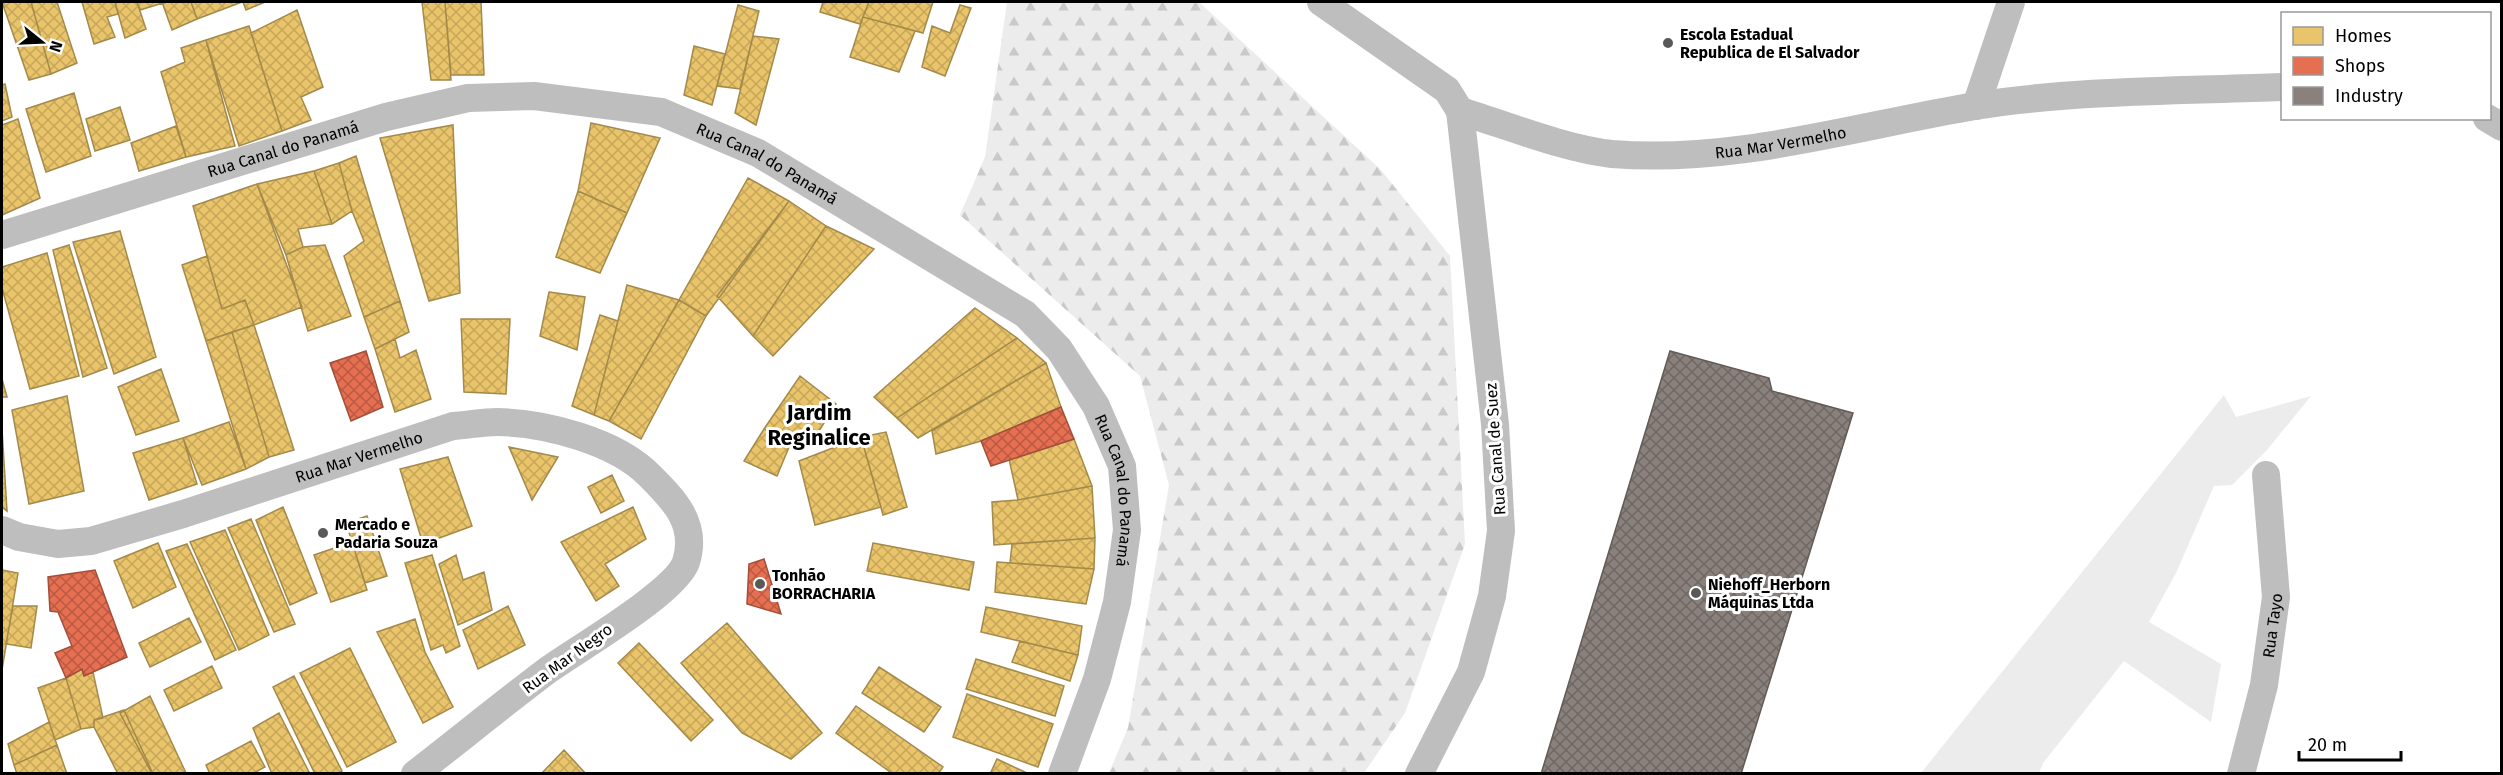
<svg xmlns="http://www.w3.org/2000/svg" width="2503" height="775" font-family="'Fira Sans',sans-serif">
  <defs>
    <pattern id="forest-firs" width="22" height="20" patternUnits="userSpaceOnUse" patternTransform="scale(1.5)"><rect width="22" height="20" fill="#ececec"/><path d="M5 1l3.5 6h-7zM16 11l3.5 6h-7z" fill="#c9c9c9"/></pattern>
    <pattern id="homes-cross-hatch" width="8" height="8" patternUnits="userSpaceOnUse" patternTransform="scale(1.5)"><rect width="8" height="8" fill="#e9c46a"/><path d="M0 0l8 8M0 8l8-8" fill="none" stroke="#c6a75a"/></pattern>
    <pattern id="shops-cross-hatch" width="8" height="8" patternUnits="userSpaceOnUse" patternTransform="scale(1.5)"><rect width="8" height="8" fill="#e76f51"/><path d="M0 0l8 8M0 8l8-8" fill="none" stroke="#b95941"/></pattern>
    <pattern id="industry-cross-hatch" width="8" height="8" patternUnits="userSpaceOnUse" patternTransform="scale(1.5)"><rect width="8" height="8" fill="#8a817c"/><path d="M0 0l8 8M0 8l8-8" fill="none" stroke="#6e6763"/></pattern>
  </defs>
  <rect width="100%" height="100%" fill="#fff"/>
  <!-- green -->
  <path fill="#ececec" d="M 2224,395 L 2236,417 L 2311,396 L 2267,450 L 2232,485 L 2214,486 L 2176,573 L 2149,622 L 2221,664 L 2211,722 L 2124,661 L 2043,763 L 2039,773 L 1921,773 Z"/>
  <!-- forest -->
  <path fill="url(#forest-firs)" d="M 1007,2 L 1199,2 L 1381,170 L 1450,256 L 1465,544 L 1405,713 L 1364,773 L 1109,773 L 1128,728 L 1169,485 L 1140,376 L 960,215 L 985,157 Z"/>
  <!-- homes -->
  <path fill="url(#homes-cross-hatch)" stroke="#a3894a" stroke-width="1.5" d="M 2,2 L 31,2 L 51,74 L 29,80 Z
    M 31,2 L 57,2 L 77,63 L 51,74 Z
    M 82,2 L 115,2 L 118,14 L 107,17 L 115,37 L 94,44 Z
    M 115,2 L 137,2 L 146,29 L 125,38 Z
    M 137,2 L 163,2 L 163,3 L 140,10 Z
    M 162,2 L 191,2 L 197,19 L 172,30 Z
    M 191,2 L 242,2 L 197,19 Z
    M 243,2 L 265,2 L 246,10 Z
    M 422,2 L 445,2 L 451,80 L 431,80 Z
    M 445,2 L 481,2 L 484,75 L 451,75 Z
    M 823,2 L 869,2 L 860,24 L 820,12 Z
    M 869,2 L 933,2 L 923,33 L 863,17 Z
    M 738,5 L 759,11 L 740,89 L 717,86 Z
    M 960,5 L 971,8 L 945,76 L 922,67 L 932,26 L 950,33 Z
    M 297,10 L 323,87 L 301,97 L 311,120 L 282,131 L 251,33 Z
    M 863,17 L 915,31 L 899,72 L 850,57 Z
    M 249,26 L 282,131 L 239,146 L 206,40 Z
    M 753,36 L 779,39 L 756,125 L 735,113 Z
    M 206,40 L 235,146 L 186,157 L 161,72 L 185,62 L 181,48 Z
    M 694,46 L 725,54 L 712,105 L 684,95 Z
    M 5,84 L 12,117 L 2,121 L 2,85 Z
    M 74,93 L 91,156 L 46,172 L 26,109 Z
    M 120,107 L 130,140 L 95,151 L 86,119 Z
    M 18,119 L 40,198 L 2,215 L 2,125 Z
    M 591,123 L 660,138 L 627,213 L 578,191 Z
    M 453,125 L 460,293 L 429,301 L 380,138 Z
    M 176,126 L 186,157 L 139,171 L 131,143 Z
    M 356,156 L 400,301 L 364,317 L 344,256 L 364,241 L 352,211 L 339,163 Z
    M 339,163 L 352,211 L 332,224 L 314,171 Z
    M 314,171 L 332,224 L 298,229 L 303,247 L 286,255 L 257,184 Z
    M 748,178 L 789,201 L 706,316 L 679,300 Z
    M 257,184 L 302,307 L 254,325 L 245,300 L 222,309 L 193,206 Z
    M 578,191 L 627,213 L 600,273 L 556,257 Z
    M 789,201 L 826,226 L 753,336 L 717,296 Z
    M 826,226 L 874,249 L 773,356 L 753,336 Z
    M 120,231 L 156,357 L 114,374 L 73,242 Z
    M 69,245 L 107,368 L 83,377 L 53,250 Z
    M 325,245 L 351,316 L 308,331 L 286,255 L 303,247 Z
    M 47,253 L 79,376 L 30,389 L 2,288 L 2,267 Z
    M 207,256 L 222,309 L 245,300 L 254,325 L 206,341 L 182,265 Z
    M 627,285 L 679,300 L 609,421 L 594,415 Z
    M 549,292 L 585,297 L 577,350 L 540,336 Z
    M 679,300 L 706,316 L 641,439 L 609,421 Z
    M 400,301 L 409,332 L 375,349 L 364,317 Z
    M 975,308 L 1017,338 L 897,418 L 874,397 Z
    M 600,315 L 618,321 L 594,415 L 572,406 Z
    M 461,319 L 510,319 L 506,394 L 464,392 Z
    M 254,325 L 294,450 L 269,457 L 232,332 Z
    M 232,332 L 269,457 L 246,469 L 206,341 Z
    M 1017,338 L 1046,363 L 918,438 L 897,418 Z
    M 395,339 L 400,358 L 416,350 L 431,399 L 395,412 L 375,349 Z
    M 1046,363 L 1061,407 L 981,441 L 936,454 L 932,431 Z
    M 161,369 L 179,421 L 136,435 L 118,387 Z
    M 800,376 L 836,404 L 809,447 L 764,429 Z
    M 2,379 L 7,397 L 2,397 Z
    M 67,396 L 84,491 L 29,504 L 12,410 Z
    M 229,422 L 246,469 L 202,485 L 183,438 Z
    M 2,429 L 7,511 L 2,507 Z
    M 764,429 L 792,440 L 777,476 L 744,461 Z
    M 886,432 L 907,507 L 883,515 L 861,437 Z
    M 861,437 L 881,507 L 815,525 L 799,461 Z
    M 183,438 L 197,484 L 149,500 L 133,453 Z
    M 1074,439 L 1092,486 L 1018,500 L 1009,459 Z
    M 509,447 L 558,457 L 532,500 Z
    M 448,457 L 472,526 L 423,544 L 400,469 Z
    M 612,475 L 624,501 L 601,513 L 588,487 Z
    M 1092,486 L 1095,538 L 994,545 L 992,502 L 1018,500 Z
    M 283,507 L 317,593 L 290,605 L 256,520 Z
    M 633,507 L 646,539 L 605,564 L 619,586 L 596,601 L 561,542 Z
    M 367,516 L 387,576 L 365,583 L 346,523 Z
    M 251,519 L 295,624 L 274,632 L 228,528 Z
    M 225,530 L 269,635 L 239,650 L 190,542 Z
    M 1095,538 L 1094,569 L 1010,563 L 1012,544 Z
    M 352,542 L 367,590 L 331,602 L 314,555 Z
    M 158,543 L 176,587 L 133,608 L 114,561 Z
    M 873,543 L 974,562 L 969,590 L 867,571 Z
    M 187,544 L 236,650 L 215,660 L 166,551 Z
    M 432,555 L 460,646 L 446,653 L 443,645 L 431,650 L 405,563 Z
    M 456,555 L 463,580 L 484,572 L 492,610 L 458,625 L 439,564 Z
    M 997,562 L 1094,569 L 1086,604 L 995,592 Z
    M 2,570 L 18,573 L 2,670 Z
    M 13,606 L 37,606 L 31,648 L 6,644 Z
    M 508,606 L 525,645 L 478,669 L 463,630 Z
    M 986,607 L 1082,626 L 1078,655 L 981,632 Z
    M 189,618 L 201,642 L 150,667 L 139,643 Z
    M 415,619 L 425,652 L 453,707 L 423,723 L 377,632 Z
    M 727,623 L 822,733 L 791,759 L 742,733 L 681,663 Z
    M 1020,641 L 1078,655 L 1070,681 L 1012,662 Z
    M 639,643 L 713,720 L 691,741 L 618,663 Z
    M 350,648 L 396,742 L 347,767 L 300,673 Z
    M 976,659 L 1064,686 L 1055,716 L 966,689 Z
    M 212,666 L 222,688 L 174,711 L 164,690 Z
    M 879,667 L 941,707 L 924,732 L 862,693 Z
    M 82,669 L 84,676 L 93,672 L 103,718 L 94,720 L 94,727 L 81,729 L 66,678 Z
    M 294,676 L 342,771 L 337,774 L 315,774 L 273,687 Z
    M 66,678 L 81,729 L 55,740 L 38,688 Z
    M 967,694 L 1053,724 L 1038,767 L 953,737 Z
    M 150,696 L 186,773 L 152,774 L 120,713 Z
    M 856,706 L 943,767 L 938,774 L 893,774 L 836,733 Z
    M 124,710 L 153,774 L 118,774 L 94,727 L 94,720 Z
    M 279,713 L 310,774 L 272,774 L 253,728 Z
    M 49,722 L 57,745 L 14,765 L 8,744 Z
    M 251,741 L 265,767 L 252,774 L 210,774 L 206,765 Z
    M 57,745 L 67,774 L 17,774 L 14,765 Z
    M 564,750 L 586,774 L 541,774 Z
    M 997,759 L 1029,774 L 990,774 Z"/>
  <!-- shops -->
  <path fill="url(#shops-cross-hatch)" stroke="#a24e39" stroke-width="1.5" d="M 366,351 L 383,407 L 351,421 L 330,363 Z
    M 1061,407 L 1074,439 L 991,466 L 981,441 Z
    M 764,559 L 781,614 L 747,604 L 749,564 Z
    M 95,570 L 127,657 L 84,676 L 82,669 L 66,678 L 55,653 L 72,646 L 58,612 L 50,611 L 48,577 Z"/>
  <!-- industry -->
  <path fill="url(#industry-cross-hatch)" stroke="#615a57" stroke-width="1.5" d="M 1670,351 L 1769,378 L 1772,391 L 1853,413 L 1741,774 L 1541,774 Z"/>
  <g fill="none" stroke-linecap="round" stroke-linejoin="round">
    <!-- street -->
    <g stroke="#bebebe" stroke-width="28">
      <path id="s1" d="M 1321,2 L 1447,90 L 1460,111 C 1506,125 1565,149 1612,154 C 1735,164 1856,126 1975,106 C 2076,90 2180,91 2282,87"/>
      <path d="M 1976,106 L 2011,2"/>
      <path d="M 2487,118 L 2502,127"/>
      <path id="s2" d="M 2,235 L 386,117 L 468,98 L 534,96 L 661,112 L 758,153 L 1025,314 L 1059,349 L 1096,406 L 1122,466 L 1127,530 L 1117,602 L 1097,679 L 1062,774"/>
      <path id="s3" d="M 2,530 L 19,537 L 58,544 L 91,541 L 183,514 L 453,426 C 468,425 483,422 498,422 C 545,423 616,441 650,476 C 674,500 698,524 686,562 C 676,592 577,649 548,670 C 503,704 460,739 415,774"/>
      <path d="M 1419,774 L 1471,672 L 1492,596 L 1501,531 L 1495,424 L 1460,111"/>
      <path id="s4" d="M 2241,774 L 2264,685 L 2276,597 L 2266,475"/>
    </g>
  </g>
  <!-- markers -->
  <g fill="#595959" stroke="#fff" stroke-width="2">
    <circle cx="1668" cy="43" r="6"/>
    <circle cx="323" cy="533" r="6"/>
    <circle cx="760" cy="584" r="6"/>
    <circle cx="1696" cy="593" r="6"/>
  </g>
  <g text-anchor="middle" stroke-width="6" stroke-linejoin="round" paint-order="stroke">
    <!-- poi labels -->
    <g font-size="16" font-weight="bold" fill="#000" stroke="#fff" text-anchor="start">
      <text x="1680" y="40">Escola Estadual<tspan x="1680" dy="18">Republica de El Salvador</tspan></text>
      <text x="335" y="530">Mercado e<tspan x="335" dy="18">Padaria Souza</tspan></text>
      <text x="772" y="581">Tonhão<tspan x="772" dy="18">BORRACHARIA</tspan></text>
      <text x="1708" y="590">Niehoff_Herborn<tspan x="1708" dy="18">Máquinas Ltda</tspan></text>
    </g>
    <!-- street labels -->
    <g font-size="16" fill="#000" stroke="#fff">
      <text dy="6" stroke="none"><textPath href="#s1" startOffset="506">Rua Mar Vermelho</textPath></text>
      <text dy="6" stroke="none"><textPath href="#s2" startOffset="294">Rua Canal do Panamá</textPath></text>
      <text dy="6" stroke="none"><textPath href="#s2" startOffset="798">Rua Canal do Panamá</textPath></text>
      <text transform="translate(1495 449) rotate(-94)" y="6">Rua Canal de Suez</text>
      <text dy="6" stroke="none"><textPath href="#s3" startOffset="372">Rua Mar Vermelho</textPath></text>
      <text dy="6" stroke="none"><textPath href="#s2" startOffset="1302">Rua Canal do Panamá</textPath></text>
      <text dy="6" stroke="none"><textPath href="#s4" startOffset="152">Rua Tayo</textPath></text>
      <text transform="translate(567 658) rotate(-36)" y="6">Rua Mar Negro</text>
    </g>
    <!-- district labels -->
    <g font-size="22" font-weight="bold" fill="#000" stroke="#fff">
      <text x="819" y="420">Jardim<tspan x="819" dy="25">Reginalice</tspan></text>
    </g>
  </g>
  <!-- border -->
  <rect width="2503" height="775" fill="none" stroke="#000000" stroke-width="6"/>
  <!-- legend -->
  <rect x="2281" y="12" width="210" height="108" fill="#ffffff" stroke="#999999" stroke-width="1.5"/>
  <rect x="2293" y="27" width="30" height="18" fill="#e9c46a" stroke="#999999" stroke-width="1.5"/>
  <text x="2335" y="42" font-size="18" fill="#000000">Homes</text>
  <rect x="2293" y="57" width="30" height="18" fill="#e76f51" stroke="#999999" stroke-width="1.5"/>
  <text x="2335" y="72" font-size="18" fill="#000000">Shops</text>
  <rect x="2293" y="87" width="30" height="18" fill="#8a817c" stroke="#999999" stroke-width="1.5"/>
  <text x="2335" y="102" font-size="18" fill="#000000">Industry</text>
  <!-- north arrow -->
  <g transform="translate(42 42) rotate(108)" stroke="#ffffff" stroke-width="4.5" paint-order="stroke">
  <path d="M0-4.5L10 22L0 15L-10 22Z" fill="#000000"/>
  <text y="-9" font-size="16" font-weight="bold" text-anchor="middle" fill="#000000">N</text>
  </g>
  <!-- scale -->
  <path d="M2299 751v9h102v-9" fill="none" stroke="#000000" stroke-width="3"/>
  <text x="2308" y="751" font-size="18" fill="#000000" stroke="#ffffff" stroke-width="4.5" paint-order="stroke">20 m</text>
</svg>
